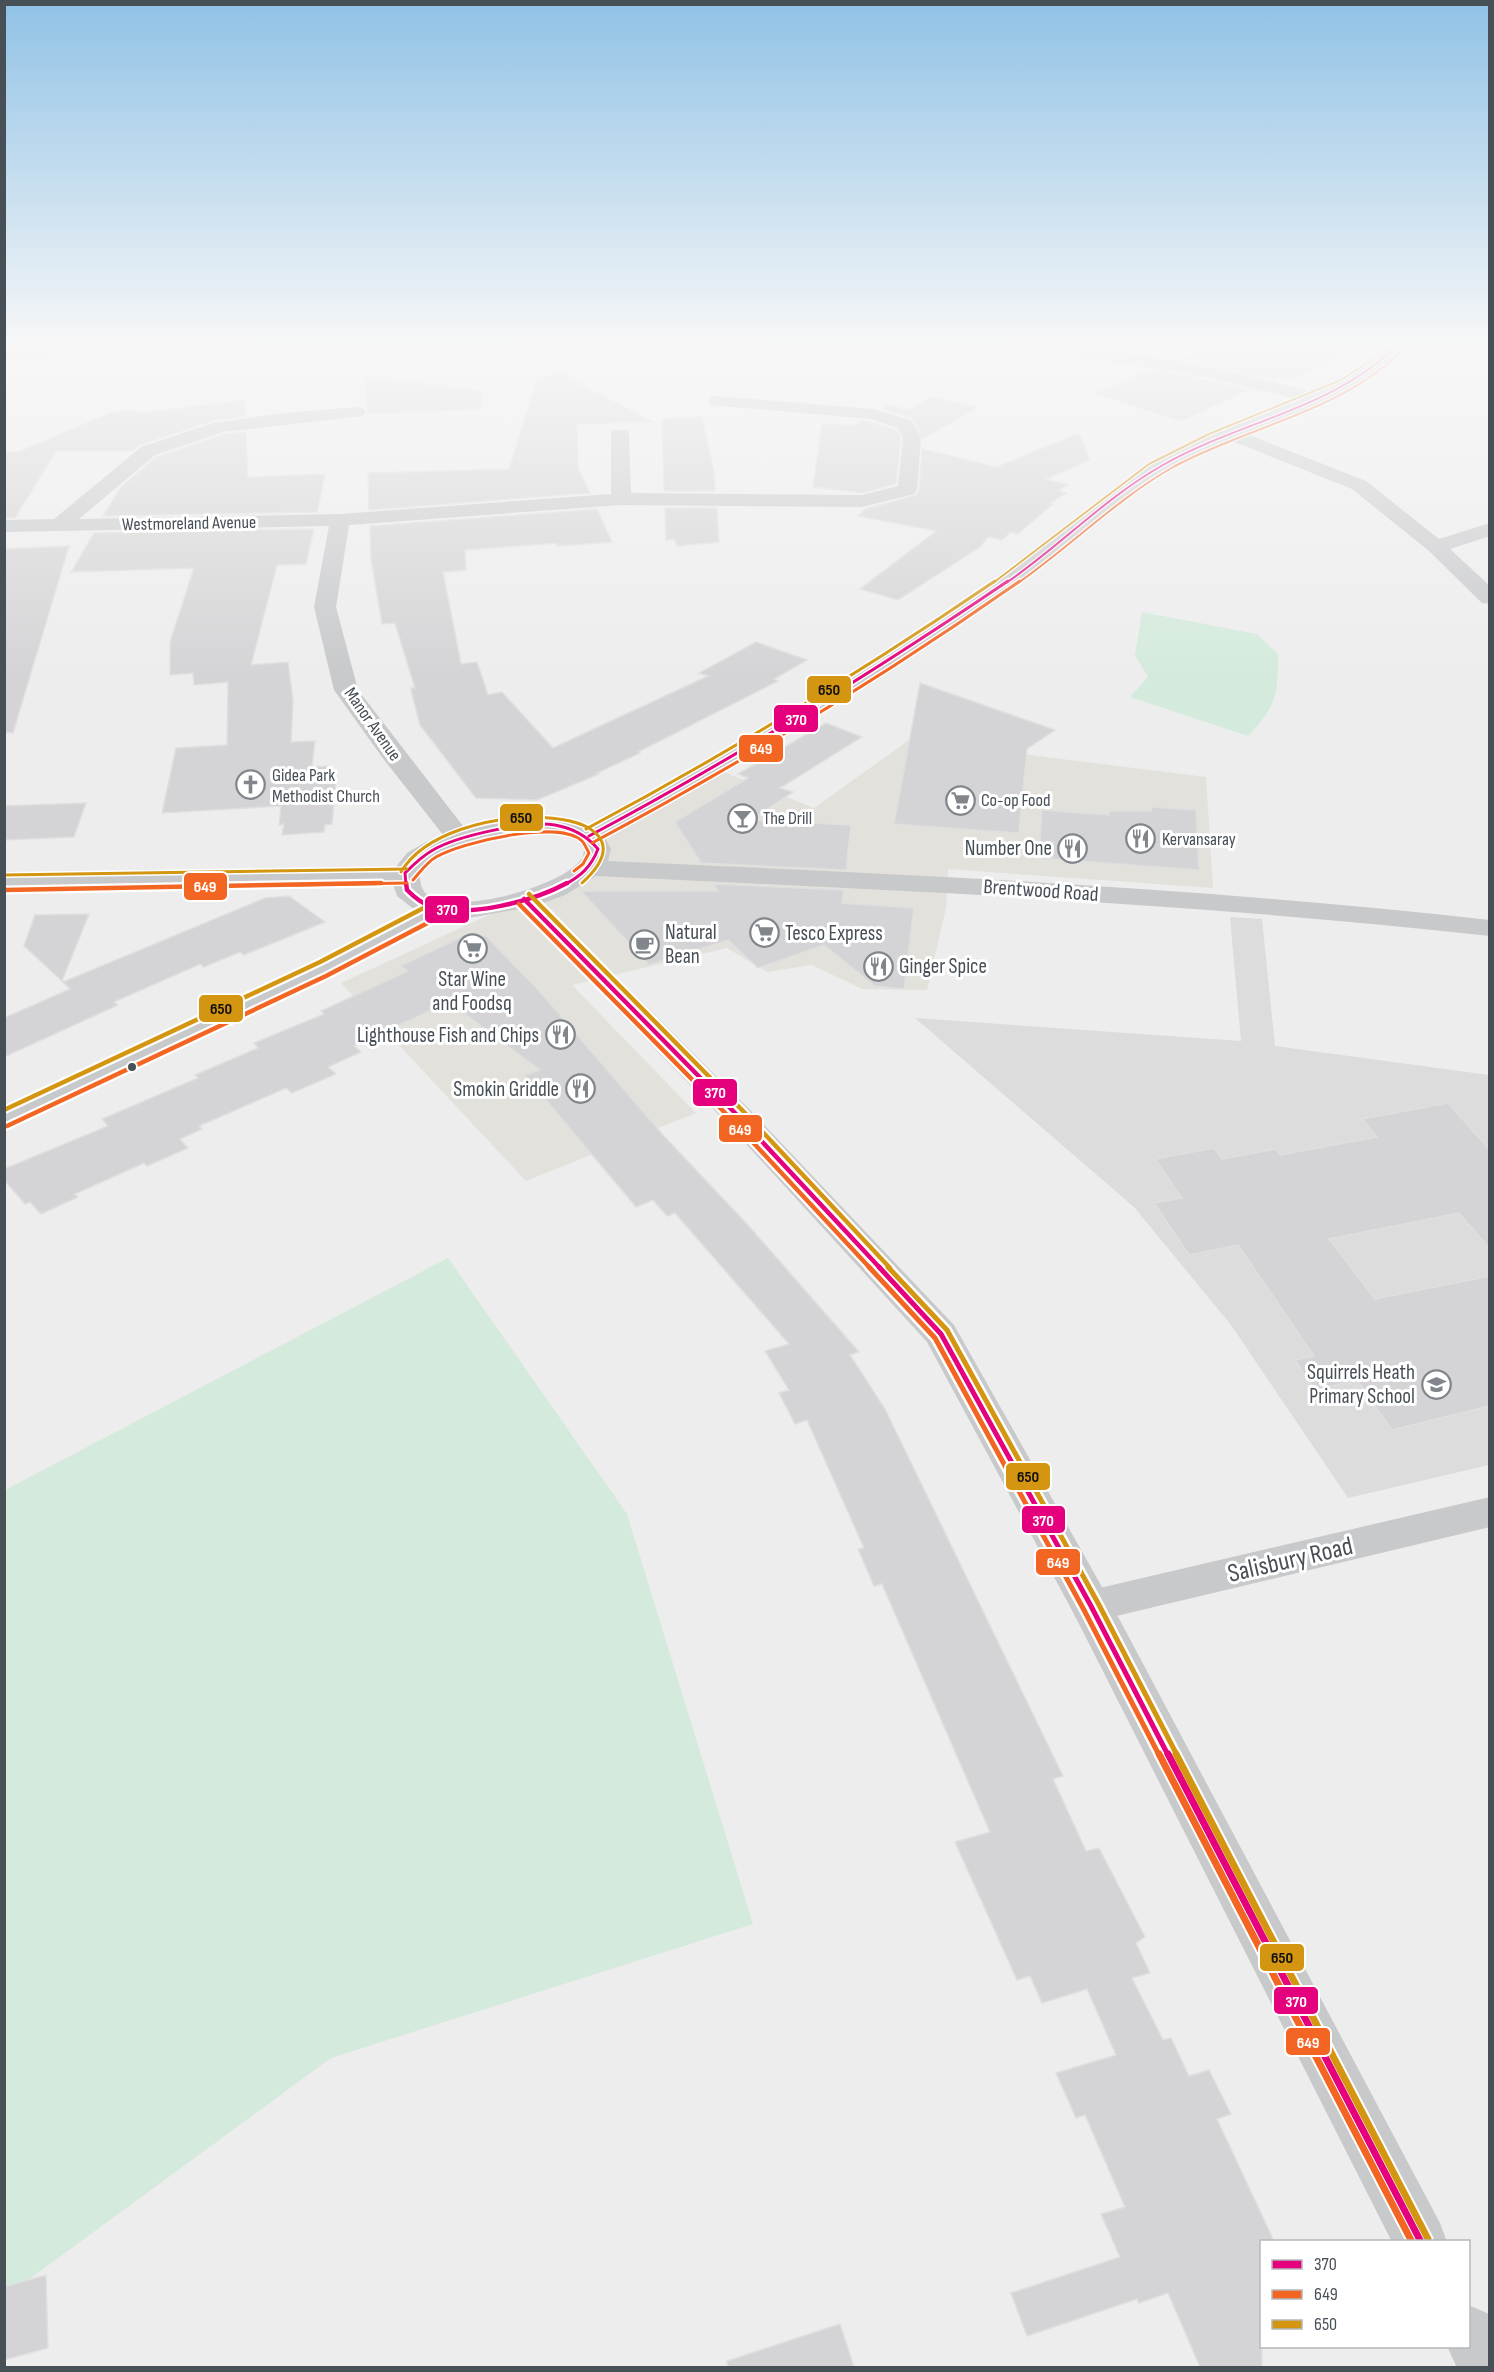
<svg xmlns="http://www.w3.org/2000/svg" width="1494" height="2372" font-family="'Sofia Sans Condensed',sans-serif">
  <rect width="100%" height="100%" fill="#eeeded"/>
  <!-- commercial -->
  <path fill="#e3e1db" d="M 909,740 L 1206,777 L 1213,888 L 948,869 L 946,908 L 927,990 L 862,989 L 812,965 L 767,972 L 727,948 L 572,985 L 696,1113 L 526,1181 L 341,983 L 591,868 L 589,836 L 714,768 L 814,808 Z"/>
  <!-- education -->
  <path fill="#dcdcdc" d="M 1230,917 L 1262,919 L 1275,1046 L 1489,1075 L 1489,1465 L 1348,1498 L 1231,1325 L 1134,1207 L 915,1018 L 1241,1041 Z"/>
  <!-- green -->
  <path fill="#d4eadc" d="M 1142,612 L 1257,634 L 1278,654 C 1278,696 1277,705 1248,736 L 1130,697 L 1148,677 L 1135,655 Z
    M 448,1258 L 627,1514 L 753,1924 L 331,2058 L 5,2297 L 5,1490 Z"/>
  <!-- building -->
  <path fill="#d4d4d6" stroke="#dfdfe0" stroke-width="1.5" d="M 1217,344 L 1365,344 L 1290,380 L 1278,377 L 1272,379 L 1179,359 Z
    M 1151,370 L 1185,375 L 1249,390 L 1181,421 L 1093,393 Z
    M 560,373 L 653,422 L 577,424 L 578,468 L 590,493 L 369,510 L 368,473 L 509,469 L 537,379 Z
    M 365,377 L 482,391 L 481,409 L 367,414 Z
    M 932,397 L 978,407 L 923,439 L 912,418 L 882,409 L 889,405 L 909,410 Z
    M 245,400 L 245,416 L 212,421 L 140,445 L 132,451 L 56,451 L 15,518 L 4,518 L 4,452 L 18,452 L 112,412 L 117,413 L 125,409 L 139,413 Z
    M 702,417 L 714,472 L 715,491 L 664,491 L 662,419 Z
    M 862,420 L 896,430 L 901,438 L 896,484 L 862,493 L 813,487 L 822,424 L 854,425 Z
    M 246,432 L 248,477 L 325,474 L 317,512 L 103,516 L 120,488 L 156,457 L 224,434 Z
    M 1079,433 L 1090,460 L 1046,479 L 1068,485 L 1058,491 L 1066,493 L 1050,503 L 1053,504 L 1018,534 L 1011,532 L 1002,540 L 988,537 L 980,547 L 898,600 L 860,589 L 936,531 L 858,516 L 865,509 L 916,495 L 919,490 L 922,449 L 997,467 Z
    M 665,508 L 717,508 L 719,542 L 677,546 L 674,539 L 666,540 Z
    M 597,509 L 612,542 L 557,546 L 557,543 L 465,550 L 466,570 L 443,572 L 461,664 L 477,662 L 488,695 L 502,692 L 553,748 L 708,676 L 699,673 L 756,642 L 807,660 L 774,679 L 778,681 L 638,752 L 640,753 L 597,773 L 599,774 L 537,800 L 476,798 L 420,725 L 412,694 L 411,688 L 415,688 L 395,623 L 382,624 L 371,559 L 370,526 Z
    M 314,529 L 306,564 L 277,565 L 251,665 L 288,662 L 293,701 L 291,742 L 315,741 L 312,767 L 328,766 L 327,780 L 336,780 L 332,824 L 325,825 L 324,832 L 282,835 L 284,824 L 279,825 L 281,806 L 162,813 L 176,748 L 227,745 L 228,682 L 194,685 L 193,673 L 170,675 L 170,642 L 194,568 L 71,572 L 94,533 Z
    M 69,546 L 13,733 L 4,732 L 4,549 Z
    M 920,683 L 1055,730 L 1027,749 L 1019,833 L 894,824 Z
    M 826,723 L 862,737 L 780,788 L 793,792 L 751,820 L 851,825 L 846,870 L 701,863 L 675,822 L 748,778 L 738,774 Z
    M 86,803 L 74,837 L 4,840 L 4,806 Z
    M 1151,807 L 1196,810 L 1199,870 L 1039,858 L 1042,810 L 1109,815 L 1109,811 L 1151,811 Z
    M 713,884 L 844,890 L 842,903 L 914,908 L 904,989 L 875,986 L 824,945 L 758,968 L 728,940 L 649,965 L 581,891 L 718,891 Z
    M 289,896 L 325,922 L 244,955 L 240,952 L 204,967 L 200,964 L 114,1002 L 118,1005 L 4,1057 L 4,1018 L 70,989 L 63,982 L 265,898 Z
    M 89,914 L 62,981 L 24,946 L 35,915 Z
    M 466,935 L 486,936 L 542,994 L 663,1135 L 747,1224 L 859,1352 L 850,1355 L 885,1409 L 1063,1776 L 1053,1779 L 1086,1851 L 1099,1848 L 1145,1937 L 1136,1943 L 1150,1973 L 1132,1978 L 1163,2040 L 1171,2038 L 1189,2076 L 1209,2070 L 1231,2114 L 1217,2119 L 1274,2241 L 1262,2241 L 1262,2367 L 1200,2367 L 1168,2293 L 1139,2303 L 1137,2299 L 1027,2336 L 1011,2293 L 1120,2257 L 1101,2214 L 1125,2207 L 1085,2115 L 1076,2118 L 1056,2073 L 1116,2055 L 1087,1989 L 1042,2003 L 1030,1976 L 1017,1980 L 955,1842 L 990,1832 L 882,1584 L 874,1586 L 858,1549 L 864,1548 L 807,1420 L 795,1424 L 779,1393 L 789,1390 L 765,1351 L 789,1344 L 675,1213 L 667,1216 L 653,1200 L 636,1207 L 525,1075 L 540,1070 L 449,1002 L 354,1046 L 361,1052 L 328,1067 L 336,1074 L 292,1093 L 286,1088 L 199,1126 L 202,1129 L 180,1139 L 188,1148 L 147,1166 L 144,1163 L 75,1194 L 78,1197 L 41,1214 L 30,1202 L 25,1204 L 4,1180 L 4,1169 L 108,1126 L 102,1119 L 198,1078 L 195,1075 L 258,1048 L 254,1043 L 324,1014 L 321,1011 L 408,971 L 400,966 Z
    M 1448,1103 L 1490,1150 L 1490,1249 L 1459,1213 L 1329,1239 L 1375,1299 L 1490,1276 L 1490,1406 L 1392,1430 L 1357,1380 L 1315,1390 L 1295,1360 L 1314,1356 L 1238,1245 L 1189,1255 L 1154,1203 L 1182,1198 L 1155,1159 L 1214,1148 L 1222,1159 L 1276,1149 L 1280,1155 L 1377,1137 L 1362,1119 Z
    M 46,2275 L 48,2348 L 4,2360 L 4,2287 Z
    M 840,2324 L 854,2367 L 728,2367 L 727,2361 Z"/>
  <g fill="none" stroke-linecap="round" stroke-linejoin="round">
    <!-- minor -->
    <path fill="#c8c9cb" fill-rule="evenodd" d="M 91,344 L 173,344 L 171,348 L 165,349 L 4,360 L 4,350 Z
      M 1018,344 C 1120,344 1224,370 1323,394 L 1326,398 L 1323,402 L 1317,403 L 1185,373 L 1026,349 L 1020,348 Z
      M 717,396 L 873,409 L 911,420 L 921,437 L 917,490 L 914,494 L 862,507 L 621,505 L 349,525 L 336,607 L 358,690 L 473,839 L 469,845 L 460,847 L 451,845 L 382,757 L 334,690 L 314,607 L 329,526 L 4,532 L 4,520 L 54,519 L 141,447 L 213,423 L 285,413 L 357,407 L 363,408 L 366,412 L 363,416 L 223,432 L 155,455 L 79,519 L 340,514 L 611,494 L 611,434 L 613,430 L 627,430 L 629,434 L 631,493 L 862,495 L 898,486 L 903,437 L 897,428 L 871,419 L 711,405 L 708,401 L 711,397 Z
      M 1229,427 L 1366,481 L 1439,539 L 1490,523 L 1490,536 L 1450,549 L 1490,586 L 1490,604 L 1482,603 L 1429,551 L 1352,489 L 1222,437 L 1220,433 L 1222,429 Z
      M 1490,1497 L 1490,1527 L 1091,1622 L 1076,1618 L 1070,1606 L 1076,1594 L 1091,1590 Z"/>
    <!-- tertiary -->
    <path fill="#c8c9cb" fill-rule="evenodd" d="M 1389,344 L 1406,344 C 1364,405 1263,422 1199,454 C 1131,487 1080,542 1018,584 C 884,676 748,762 605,838 L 611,849 L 608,861 C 903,874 1196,887 1490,920 L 1490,936 C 1192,903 895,890 596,876 L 565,895 L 543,903 L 750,1110 L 954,1325 L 1106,1594 L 1440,2223 L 1447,2242 L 1392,2242 L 1074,1614 L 927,1342 L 728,1124 L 519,909 L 469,918 L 443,917 L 333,975 L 15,1126 L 4,1129 L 4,1107 L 313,963 L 415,910 L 397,896 L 393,884 L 4,891 L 4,875 L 395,868 L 407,853 L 426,842 L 489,824 L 554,817 L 588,826 C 734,750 872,664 1008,572 C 1056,539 1096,496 1147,466 C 1176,449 1208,434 1240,422 C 1292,402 1352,387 1389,344 ZM 554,833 L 571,838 L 579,842 L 584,849 L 583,857 C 566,886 458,915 429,896 C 420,890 421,882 419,874 C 444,840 515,834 554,833 Z
      M 1468,2305 L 1487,2313 L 1490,2316 L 1490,2368 L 1457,2368 L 1447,2346 L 1468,2346 Z"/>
    <defs>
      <path id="bus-1-far4" d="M 1006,583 C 1060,546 1106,497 1163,465 C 1240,421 1335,409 1398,344"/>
      <path id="bus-1-far3" d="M 589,836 C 734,759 872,673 1008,581
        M 406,885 L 405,873 C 414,864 422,856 433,850 C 457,836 528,820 555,825 C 572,828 587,836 598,849 C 591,867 581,876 564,885"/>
      <path id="bus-1-far2" d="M 406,883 L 407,890 C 414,897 421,903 430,906 C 466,919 534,901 567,883
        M 524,899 L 739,1117 L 880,1268"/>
      <path id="bus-1-far1" d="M 879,1267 L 941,1334 L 1091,1606 L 1168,1755"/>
      <path id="bus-1" d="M 1168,1754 L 1421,2242"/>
      <path id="bus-2-far4" d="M 1018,583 C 1072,545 1118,498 1175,466 C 1252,425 1341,412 1404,349"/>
      <path id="bus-2-far3" d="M 592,843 C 740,764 883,677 1020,581
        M 413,880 C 420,872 427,862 436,857 C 462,842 559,819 582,841 C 585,844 587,850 589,853 L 583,864 L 574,871
        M 295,885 L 407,883"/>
      <path id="bus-2-far2" d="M 4,890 L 381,883
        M 519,904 L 734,1122 L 870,1268
        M 7,1126 L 326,976 L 441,916"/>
      <path id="bus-2-far1" d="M 869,1267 L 935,1338 L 1084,1610 L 1159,1755"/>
      <path id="bus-2" d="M 1159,1754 L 1412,2242"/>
      <path id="bus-3-far4" d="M 993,583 L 1149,464 L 1209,434 L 1341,380 L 1374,358 L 1388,344"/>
      <path id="bus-3-far3" d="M 586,829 C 727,754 863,671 995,581
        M 401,872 C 447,794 672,801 582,883
        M 4,875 L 407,869"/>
      <path id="bus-3-far2" d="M 529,894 L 744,1112 L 890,1268
        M 4,1110 L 320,962 L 435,902"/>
      <path id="bus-3-far1" d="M 888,1267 L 947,1330 L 1098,1603 L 1177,1755"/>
      <path id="bus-3" d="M 1176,1754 L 1428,2239"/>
    </defs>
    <!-- bus-1-far4 casing -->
    <use href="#bus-1-far4" stroke="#fff" stroke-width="4.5"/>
    <!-- bus-1-far3 casing -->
    <use href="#bus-1-far3" stroke="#fff" stroke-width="6"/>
    <!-- bus-1-far2 casing -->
    <use href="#bus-1-far2" stroke="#fff" stroke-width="9"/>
    <!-- bus-1-far1 casing -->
    <use href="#bus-1-far1" stroke="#fff" stroke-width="10"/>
    <!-- bus-1 casing -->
    <use href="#bus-1" stroke="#fff" stroke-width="11"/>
    <!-- bus-2-far4 casing -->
    <use href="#bus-2-far4" stroke="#fff" stroke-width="4.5"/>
    <!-- bus-2-far3 casing -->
    <use href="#bus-2-far3" stroke="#fff" stroke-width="6"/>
    <!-- bus-2-far2 casing -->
    <use href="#bus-2-far2" stroke="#fff" stroke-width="9"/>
    <!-- bus-2-far1 casing -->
    <use href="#bus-2-far1" stroke="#fff" stroke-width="10"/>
    <!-- bus-2 casing -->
    <use href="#bus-2" stroke="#fff" stroke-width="11"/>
    <!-- bus-3-far4 casing -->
    <use href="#bus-3-far4" stroke="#fff" stroke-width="4.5"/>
    <!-- bus-3-far3 casing -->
    <use href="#bus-3-far3" stroke="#fff" stroke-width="6"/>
    <!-- bus-3-far2 casing -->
    <use href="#bus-3-far2" stroke="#fff" stroke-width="9"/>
    <!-- bus-3-far1 casing -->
    <use href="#bus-3-far1" stroke="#fff" stroke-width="10"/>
    <!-- bus-3 casing -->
    <use href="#bus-3" stroke="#fff" stroke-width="11"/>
    <!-- bus-1-far4 -->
    <use href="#bus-1-far4" stroke="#e5007d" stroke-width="2"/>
    <!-- bus-1-far3 -->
    <use href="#bus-1-far3" stroke="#e5007d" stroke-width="3"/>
    <!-- bus-1-far2 -->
    <use href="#bus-1-far2" stroke="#e5007d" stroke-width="4.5"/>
    <!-- bus-1-far1 -->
    <use href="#bus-1-far1" stroke="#e5007d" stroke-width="5"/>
    <!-- bus-1 -->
    <use href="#bus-1" stroke="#e5007d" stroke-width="7"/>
    <!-- bus-2-far4 -->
    <use href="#bus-2-far4" stroke="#f26522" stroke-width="2"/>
    <!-- bus-2-far3 -->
    <use href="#bus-2-far3" stroke="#f26522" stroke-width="3"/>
    <!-- bus-2-far2 -->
    <use href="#bus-2-far2" stroke="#f26522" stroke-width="4.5"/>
    <!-- bus-2-far1 -->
    <use href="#bus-2-far1" stroke="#f26522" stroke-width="5"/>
    <!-- bus-2 -->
    <use href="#bus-2" stroke="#f26522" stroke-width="7"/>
    <!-- bus-3-far4 -->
    <use href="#bus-3-far4" stroke="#d49511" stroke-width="2"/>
    <!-- bus-3-far3 -->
    <use href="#bus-3-far3" stroke="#d49511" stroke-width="3"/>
    <!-- bus-3-far2 -->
    <use href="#bus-3-far2" stroke="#d49511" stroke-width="4.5"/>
    <!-- bus-3-far1 -->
    <use href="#bus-3-far1" stroke="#d49511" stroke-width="5"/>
    <!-- bus-3 -->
    <use href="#bus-3" stroke="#d49511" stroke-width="7"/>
  </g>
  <!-- sky -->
  <linearGradient id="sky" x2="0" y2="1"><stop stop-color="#90c2e6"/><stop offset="0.51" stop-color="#f7f7f7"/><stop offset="1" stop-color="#f7f7f7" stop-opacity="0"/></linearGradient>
  <rect width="1494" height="676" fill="url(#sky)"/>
  <!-- icons -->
  <defs>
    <symbol id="church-ring" viewBox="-11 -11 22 22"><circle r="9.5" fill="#fff" stroke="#81868c" stroke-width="1.5"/><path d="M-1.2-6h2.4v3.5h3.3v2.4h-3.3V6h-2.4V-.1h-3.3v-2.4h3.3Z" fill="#81868c"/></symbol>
    <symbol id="supermarket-ring" viewBox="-11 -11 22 22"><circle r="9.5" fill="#fff" stroke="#81868c" stroke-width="1.5"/><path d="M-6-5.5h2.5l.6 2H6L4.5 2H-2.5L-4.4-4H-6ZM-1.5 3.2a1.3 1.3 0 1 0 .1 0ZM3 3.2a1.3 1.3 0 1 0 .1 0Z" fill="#81868c"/></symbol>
    <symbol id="bar-ring" viewBox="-11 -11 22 22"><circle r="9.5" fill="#fff" stroke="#81868c" stroke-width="1.5"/><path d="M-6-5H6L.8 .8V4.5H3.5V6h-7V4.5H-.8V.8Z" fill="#81868c"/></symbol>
    <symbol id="restaurant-ring" viewBox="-11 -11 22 22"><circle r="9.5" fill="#fff" stroke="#81868c" stroke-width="1.5"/><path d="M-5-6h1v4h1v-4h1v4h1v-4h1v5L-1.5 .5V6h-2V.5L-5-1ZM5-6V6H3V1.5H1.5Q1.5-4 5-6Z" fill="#81868c"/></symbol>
    <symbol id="cafe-ring" viewBox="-11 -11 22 22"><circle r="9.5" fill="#fff" stroke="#81868c" stroke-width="1.5"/><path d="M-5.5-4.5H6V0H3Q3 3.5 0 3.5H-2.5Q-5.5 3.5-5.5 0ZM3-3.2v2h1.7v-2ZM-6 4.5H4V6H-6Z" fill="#81868c"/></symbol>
    <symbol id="school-ring" viewBox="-11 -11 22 22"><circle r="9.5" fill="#fff" stroke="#81868c" stroke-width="1.5"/><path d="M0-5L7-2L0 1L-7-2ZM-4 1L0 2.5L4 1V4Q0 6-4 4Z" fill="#81868c"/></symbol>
  </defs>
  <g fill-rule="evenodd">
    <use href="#church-ring" x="234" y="768" width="33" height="33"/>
    <use href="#supermarket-ring" x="944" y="784" width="33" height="33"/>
    <use href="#bar-ring" x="726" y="802" width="33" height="33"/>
    <use href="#restaurant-ring" x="1124" y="822" width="33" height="33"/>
    <use href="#restaurant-ring" x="1056" y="832" width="33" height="33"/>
    <use href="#supermarket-ring" x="748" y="916" width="33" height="33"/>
    <use href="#cafe-ring" x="628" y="928" width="33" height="33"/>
    <use href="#supermarket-ring" x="456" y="932" width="33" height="33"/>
    <use href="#restaurant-ring" x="862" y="950" width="33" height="33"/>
    <use href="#restaurant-ring" x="544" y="1018" width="33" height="33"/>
    <use href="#restaurant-ring" x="564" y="1072" width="33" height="33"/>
    <use href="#school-ring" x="1420" y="1368" width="33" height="33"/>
  </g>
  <!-- markers -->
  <circle fill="#474f57" stroke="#fff" stroke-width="2" cx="132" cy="1067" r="5"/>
  <g text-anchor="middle" stroke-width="6" stroke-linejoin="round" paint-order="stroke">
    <!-- far-street labels -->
    <g font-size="18" fill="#474f57" stroke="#fff">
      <text transform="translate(189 523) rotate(-1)" y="6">Westmoreland Avenue</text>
      <text transform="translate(373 724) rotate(55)" y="6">Manor Avenue</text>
    </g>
    <!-- far-poi labels -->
    <g font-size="18" fill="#474f57" stroke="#fff" text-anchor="start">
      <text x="272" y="781">Gidea Park<tspan x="272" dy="21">Methodist Church</tspan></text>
      <text x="981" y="806">Co-op Food</text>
      <text x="763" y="824">The Drill</text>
      <text x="1162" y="845">Kervansaray</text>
    </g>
    <!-- poi labels -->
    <g font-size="21" fill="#474f57" stroke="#fff" text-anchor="end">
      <text x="1052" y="855">Number One</text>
      <text x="665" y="939" text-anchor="start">Natural<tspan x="665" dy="24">Bean</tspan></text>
      <text x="785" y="940" text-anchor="start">Tesco Express</text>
      <text x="899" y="973" text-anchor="start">Ginger Spice</text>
      <text x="472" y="986" text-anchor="middle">Star Wine<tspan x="472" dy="24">and Foodsq</tspan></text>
      <text x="539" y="1042">Lighthouse Fish and Chips</text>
      <text x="559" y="1096">Smokin Griddle</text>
      <text x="1415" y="1379">Squirrels Heath<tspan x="1415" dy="24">Primary School</tspan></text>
    </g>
    <!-- street labels -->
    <g font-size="21" fill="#474f57" stroke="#fff">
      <text transform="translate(1041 890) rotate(4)" y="7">Brentwood Road</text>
    </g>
    <!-- near-street labels -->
    <g font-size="26" fill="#474f57" stroke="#fff">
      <text transform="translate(1290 1559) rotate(-13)" y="9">Salisbury Road</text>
    </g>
  </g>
  <g stroke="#fff" stroke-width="2">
    <rect x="806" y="675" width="46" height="29" rx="6" fill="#d49511"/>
    <rect x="773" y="704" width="46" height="29" rx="6" fill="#e5007d"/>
    <rect x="738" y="734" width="46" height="29" rx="6" fill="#f26522"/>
    <rect x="499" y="803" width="45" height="29" rx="6" fill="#d49511"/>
    <rect x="183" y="872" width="45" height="29" rx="6" fill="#f26522"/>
    <rect x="424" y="895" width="46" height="29" rx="6" fill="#e5007d"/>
    <rect x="198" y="994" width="46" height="29" rx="6" fill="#d49511"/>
    <rect x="692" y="1078" width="46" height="29" rx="6" fill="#e5007d"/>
    <rect x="718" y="1114" width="45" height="29" rx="6" fill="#f26522"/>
    <rect x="1005" y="1462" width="46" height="29" rx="6" fill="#d49511"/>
    <rect x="1021" y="1505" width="45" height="29" rx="6" fill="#e5007d"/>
    <rect x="1035" y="1548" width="46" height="28" rx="6" fill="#f26522"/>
    <rect x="1259" y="1943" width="46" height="29" rx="6" fill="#d49511"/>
    <rect x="1273" y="1986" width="46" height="29" rx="6" fill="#e5007d"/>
    <rect x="1285" y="2027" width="46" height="29" rx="6" fill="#f26522"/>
  </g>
  <g font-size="16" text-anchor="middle" font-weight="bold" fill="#fff">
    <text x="796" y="725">370</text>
    <text x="761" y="754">649</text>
    <text x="205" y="892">649</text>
    <text x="447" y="915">370</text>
    <text x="715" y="1098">370</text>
    <text x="740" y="1135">649</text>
    <text x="1043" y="1526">370</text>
    <text x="1058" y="1568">649</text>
    <text x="1296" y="2007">370</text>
    <text x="1308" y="2048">649</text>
  </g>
  <g font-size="16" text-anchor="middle" font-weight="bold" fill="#111">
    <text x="829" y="695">650</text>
    <text x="521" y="823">650</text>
    <text x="221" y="1014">650</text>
    <text x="1028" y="1482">650</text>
    <text x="1282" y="1963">650</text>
  </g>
  <!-- border -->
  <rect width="1494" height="2372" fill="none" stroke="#474f57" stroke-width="12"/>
  <!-- legend -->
  <rect x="1260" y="2240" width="210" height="108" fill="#ffffff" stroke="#b5b9bc" stroke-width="1.5"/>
  <rect x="1272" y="2260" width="30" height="9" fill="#e5007d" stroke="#b5b9bc" stroke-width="1.5"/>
  <text x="1314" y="2270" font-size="18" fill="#474f57">370</text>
  <rect x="1272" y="2290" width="30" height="9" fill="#f26522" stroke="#b5b9bc" stroke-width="1.5"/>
  <text x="1314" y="2300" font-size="18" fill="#474f57">649</text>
  <rect x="1272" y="2320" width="30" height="9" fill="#d49511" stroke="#b5b9bc" stroke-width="1.5"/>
  <text x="1314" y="2330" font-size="18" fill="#474f57">650</text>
</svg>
